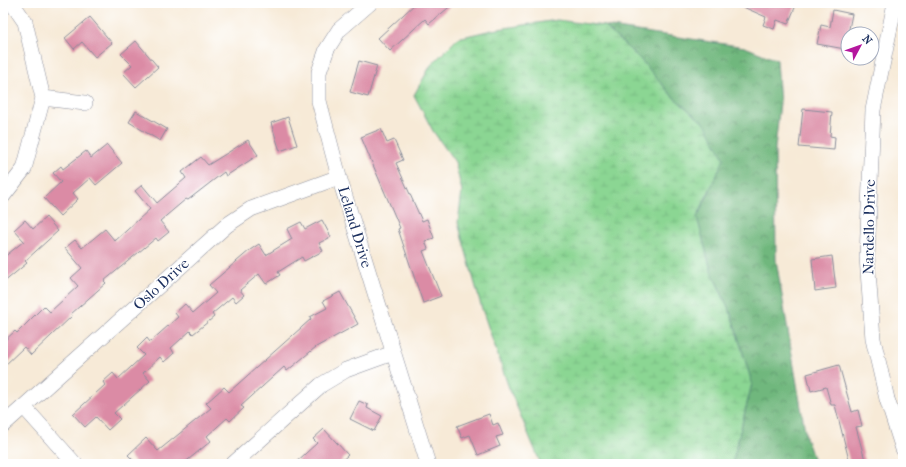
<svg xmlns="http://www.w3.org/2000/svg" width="906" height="467" font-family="'IM FELL French Canon',serif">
  <defs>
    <pattern id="forest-crowns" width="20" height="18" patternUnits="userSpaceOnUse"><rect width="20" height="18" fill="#70b77d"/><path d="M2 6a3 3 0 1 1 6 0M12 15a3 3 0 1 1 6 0" fill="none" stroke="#5b956a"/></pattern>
    <pattern id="wetland-marsh" width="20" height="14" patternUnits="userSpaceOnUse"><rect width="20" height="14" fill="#8bd693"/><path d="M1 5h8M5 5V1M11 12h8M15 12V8" fill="none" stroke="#77b881"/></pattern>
  </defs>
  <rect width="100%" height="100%" fill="#fff"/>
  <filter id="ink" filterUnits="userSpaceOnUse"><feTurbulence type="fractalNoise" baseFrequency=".025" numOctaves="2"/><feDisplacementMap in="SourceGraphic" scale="8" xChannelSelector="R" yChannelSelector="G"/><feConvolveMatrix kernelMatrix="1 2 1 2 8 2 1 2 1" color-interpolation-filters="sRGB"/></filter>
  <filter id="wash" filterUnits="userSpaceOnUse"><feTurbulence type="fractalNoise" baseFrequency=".012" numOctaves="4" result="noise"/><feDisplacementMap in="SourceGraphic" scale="16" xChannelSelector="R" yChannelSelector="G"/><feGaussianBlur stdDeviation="0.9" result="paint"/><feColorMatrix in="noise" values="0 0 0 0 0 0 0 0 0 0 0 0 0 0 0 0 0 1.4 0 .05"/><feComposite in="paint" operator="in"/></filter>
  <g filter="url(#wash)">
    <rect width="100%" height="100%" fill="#f7ead7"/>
    <!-- forest -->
    <path fill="url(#forest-crowns)" stroke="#46736e" d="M 604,26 L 745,47 L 777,60 L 780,103 L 775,148 L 776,260 L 806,437 L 815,464 L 732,464 L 752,383 L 731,314 L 711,271 L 697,217 L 710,191 L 706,125 L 673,97 L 640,59 Z"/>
    <!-- wetland -->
    <path fill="url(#wetland-marsh)" stroke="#538278" d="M 557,20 L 604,26 L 640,59 L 673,97 L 706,125 L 724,159 L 697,217 L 711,271 L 731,314 L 752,383 L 732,464 L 541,464 L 509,388 L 482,309 L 458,223 L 462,191 L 455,162 L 433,131 L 414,95 L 431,65 L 458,38 L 492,30 Z"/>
    <g id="blocks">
      <!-- building -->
      <path fill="#db8ba5" d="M 416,3 L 454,3 L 429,24 L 425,19 L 390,51 L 378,38 Z
        M 734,3 L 797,3 L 788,24 L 777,20 L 774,29 L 763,25 L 766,17 Z
        M 833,10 L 852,14 L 845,49 L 817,44 L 821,25 L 830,27 Z
        M 90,17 L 112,43 L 95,57 L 82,42 L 74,49 L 65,38 Z
        M 136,41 L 158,67 L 136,87 L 123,73 L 132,65 L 121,54 Z
        M 359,61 L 377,66 L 368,97 L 350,92 Z
        M 803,109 L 832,112 L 830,136 L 835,137 L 834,150 L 799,147 Z
        M 136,111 L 167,129 L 160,141 L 129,122 Z
        M 288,117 L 297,145 L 280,151 L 271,123 Z
        M 381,129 L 387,143 L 394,140 L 403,160 L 396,163 L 422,221 L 427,219 L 434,238 L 425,241 L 428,249 L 423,251 L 441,296 L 423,303 L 398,229 L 400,228 L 361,137 Z
        M 248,140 L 258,155 L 226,176 L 224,172 L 188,200 L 186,199 L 160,221 L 169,232 L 158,241 L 156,238 L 104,281 L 106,283 L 71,314 L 72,316 L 31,355 L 24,347 L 3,367 L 3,342 L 15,331 L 17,333 L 44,306 L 50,312 L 78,286 L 71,278 L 82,268 L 65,248 L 75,240 L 82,248 L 105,229 L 115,241 L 150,209 L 135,191 L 142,185 L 157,203 L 186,178 L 182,172 L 201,157 L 208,165 Z
        M 107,145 L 122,163 L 96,185 L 90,178 L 73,193 L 78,199 L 60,216 L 44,198 L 61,182 L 53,173 L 61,166 L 63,169 L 86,151 L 91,158 Z
        M 46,217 L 58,231 L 25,261 L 27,263 L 3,283 L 3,258 L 24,241 L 14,230 L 25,220 L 33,229 Z
        M 322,220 L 331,237 L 319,243 L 323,251 L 304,261 L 302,257 L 278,272 L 280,275 L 266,284 L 259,274 L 240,290 L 244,295 L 236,302 L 232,297 L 212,314 L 214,317 L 193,334 L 190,331 L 171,348 L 174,353 L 164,362 L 160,357 L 143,373 L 150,381 L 114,413 L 120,419 L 108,430 L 96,417 L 85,427 L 73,414 L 105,385 L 103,382 L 113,373 L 118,379 L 144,355 L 137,348 L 147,338 L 150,342 L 178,317 L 175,313 L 185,304 L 193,313 L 216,293 L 209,285 L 250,250 L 259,244 L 266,255 L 292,239 L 287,229 L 301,222 L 305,229 Z
        M 832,256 L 836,288 L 815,291 L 812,259 Z
        M 340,292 L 358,324 L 316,347 L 287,371 L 284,367 L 241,406 L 244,408 L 230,421 L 227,418 L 207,436 L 211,441 L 183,464 L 137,464 L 128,455 L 146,438 L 158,451 L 211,408 L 206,403 L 224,387 L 229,392 L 311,319 L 310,317 L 327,308 L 323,301 Z
        M 839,365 L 852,412 L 858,410 L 862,426 L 856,427 L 866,464 L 850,464 L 835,405 L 831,405 L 826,387 L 811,391 L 807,374 Z
        M 359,401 L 368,405 L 367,408 L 382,416 L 374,431 L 350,419 Z
        M 489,414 L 493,425 L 498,423 L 503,435 L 496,437 L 500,446 L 478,455 L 470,435 L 462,438 L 457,426 Z
        M 324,429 L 348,455 L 338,464 L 294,464 L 317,443 L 313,439 Z"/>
    </g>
  </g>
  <g filter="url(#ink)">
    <use href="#blocks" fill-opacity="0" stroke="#898c9a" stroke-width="1"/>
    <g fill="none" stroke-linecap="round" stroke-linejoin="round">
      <defs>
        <path id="minor" d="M 370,3 L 339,30 L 327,49 L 319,72 L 319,101 L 339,177 L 428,464
          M 895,3 L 873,110 L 867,257 L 873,339 L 887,399 L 903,449
          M 43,98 L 85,103
          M 3,196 L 24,169 L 43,98 L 25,22 L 12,3
          M 24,407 L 75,464
          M 3,425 L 227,225 L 251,209 L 339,177
          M 233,464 L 321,385 L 346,370 L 393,353"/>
      </defs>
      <!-- minor casing -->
      <use href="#minor" stroke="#898c9a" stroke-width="16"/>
      <!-- minor -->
      <use href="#minor" stroke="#fff" stroke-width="15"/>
    </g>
  </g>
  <g text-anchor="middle" stroke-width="3" stroke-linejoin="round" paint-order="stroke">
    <!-- street labels -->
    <g font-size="15" fill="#1b2f5e" stroke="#fff">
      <text transform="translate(355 227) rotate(73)" y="5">Leland Drive</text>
      <text transform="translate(869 227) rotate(-89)" y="5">Nardello Drive</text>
      <text transform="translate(161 284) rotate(-42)" y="5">Oslo Drive</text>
    </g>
  </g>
  <!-- margin -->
  <rect width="906" height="467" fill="none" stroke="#fff" stroke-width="16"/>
  <!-- north arrow -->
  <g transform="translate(860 46) rotate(49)"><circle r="19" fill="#ffffff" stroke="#a4acbf"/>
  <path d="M0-3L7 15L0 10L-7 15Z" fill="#b5179e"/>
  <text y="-6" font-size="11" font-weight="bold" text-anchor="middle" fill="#1b2f5e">N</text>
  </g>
</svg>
